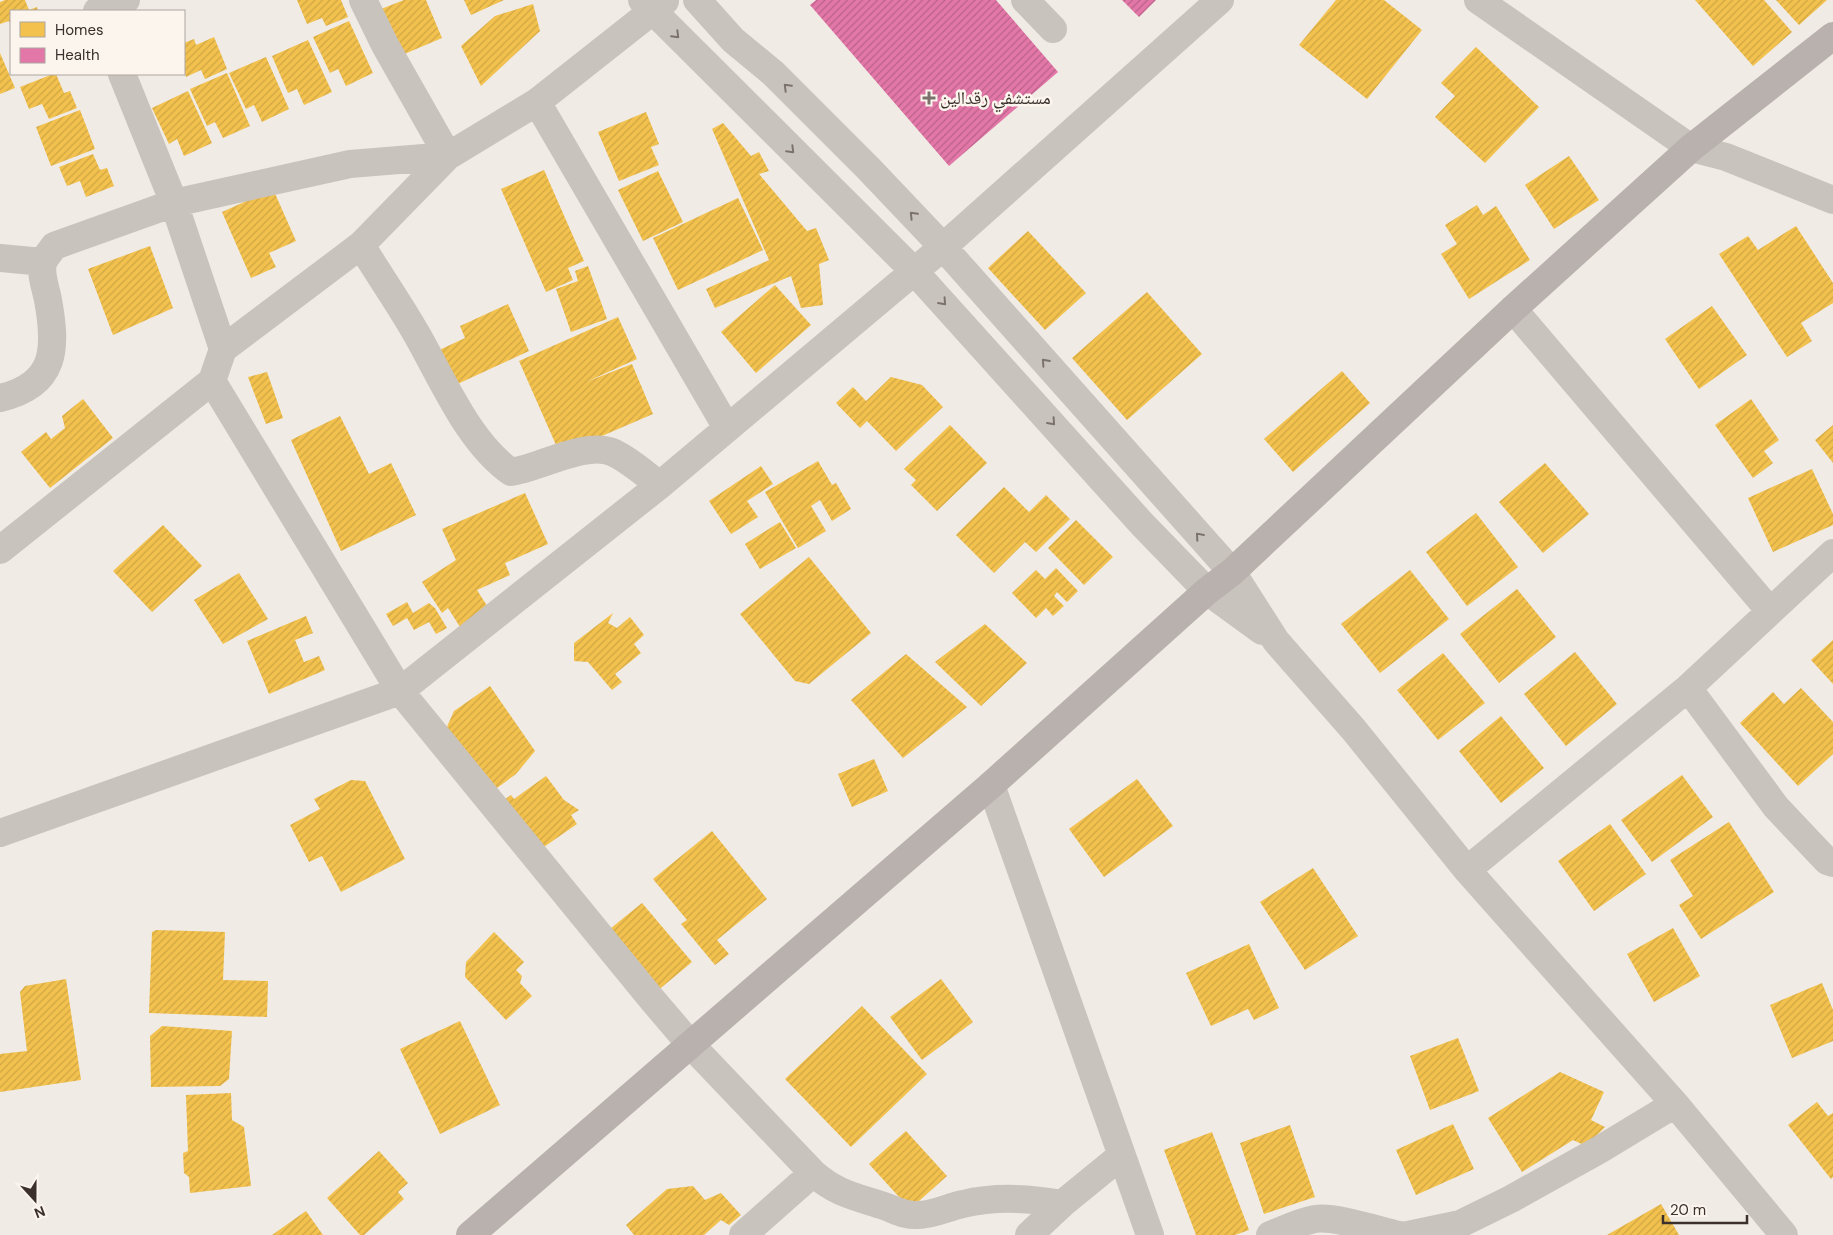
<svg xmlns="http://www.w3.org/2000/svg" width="1833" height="1235" font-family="'DM Sans','Noto Naskh Arabic',sans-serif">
  <defs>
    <pattern id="homes-hatch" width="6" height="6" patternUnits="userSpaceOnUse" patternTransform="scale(1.25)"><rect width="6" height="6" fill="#f2c14e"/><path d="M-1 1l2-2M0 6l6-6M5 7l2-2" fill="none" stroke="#d0a644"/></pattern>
    <pattern id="health-hatch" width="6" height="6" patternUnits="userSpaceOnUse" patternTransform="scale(1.25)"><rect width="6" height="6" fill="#e377a8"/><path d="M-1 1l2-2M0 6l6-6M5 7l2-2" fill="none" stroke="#b96289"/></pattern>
  </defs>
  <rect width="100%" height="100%" fill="#f0ebe5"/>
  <!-- homes -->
  <path fill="url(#homes-hatch)" d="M 5,0 L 25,0 L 29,10 L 37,7 L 38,11 L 11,11 L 11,25 L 9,21 L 0,24 L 0,2 Z
    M 297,0 L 341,0 L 348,17 L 326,26 L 322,18 L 307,24 Z
    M 404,0 L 426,0 L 442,38 L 395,58 L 376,11 Z
    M 464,0 L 504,0 L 471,15 Z
    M 1336,0 L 1384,0 L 1422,30 L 1367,99 L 1299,45 Z
    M 1695,0 L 1764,0 L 1792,32 L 1753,66 Z
    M 1776,0 L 1827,0 L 1799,25 Z
    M 533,4 L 540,31 L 481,86 L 461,46 L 495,16 Z
    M 349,21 L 373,73 L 346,86 L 338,69 L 330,73 L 313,37 Z
    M 214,37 L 227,69 L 205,79 L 201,70 L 186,77 L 184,70 L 184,43 L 194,39 L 196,45 Z
    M 308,40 L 332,92 L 304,105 L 297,89 L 288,93 L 272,56 Z
    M 1476,47 L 1539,107 L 1485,163 L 1435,117 L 1455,96 L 1441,83 Z
    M 0,53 L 15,88 L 0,94 Z
    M 266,57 L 289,109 L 262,122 L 254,105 L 246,109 L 229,73 Z
    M 227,73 L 250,126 L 223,138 L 215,122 L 207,126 L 190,89 Z
    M 53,74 L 56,74 L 64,93 L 70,91 L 77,108 L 49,119 L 42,104 L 29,109 L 20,87 Z
    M 188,91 L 212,143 L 184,156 L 177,139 L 169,144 L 152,108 Z
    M 80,110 L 95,149 L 51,166 L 36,127 Z
    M 646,112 L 659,144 L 651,147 L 659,165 L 619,181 L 598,132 Z
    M 723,123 L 751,156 L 759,152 L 769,171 L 759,174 L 807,231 L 816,228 L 829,260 L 819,264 L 823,305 L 801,308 L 791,276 L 715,308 L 706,289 L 769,260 L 712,129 Z
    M 93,154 L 100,170 L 107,168 L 114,186 L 86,197 L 80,181 L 67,186 L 59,167 Z
    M 1569,156 L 1599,200 L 1554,229 L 1525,185 Z
    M 544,170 L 584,261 L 568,268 L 573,280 L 546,292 L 501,189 Z
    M 658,171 L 683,222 L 643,241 L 618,190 Z
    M 273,189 L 296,241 L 269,253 L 276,267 L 251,278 L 222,212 Z
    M 738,198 L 763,250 L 678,290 L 653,238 Z
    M 1477,205 L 1483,215 L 1496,206 L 1530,260 L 1469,299 L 1441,254 L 1457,244 L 1445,225 Z
    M 1796,226 L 1833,283 L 1833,303 L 1801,323 L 1812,341 L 1787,357 L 1719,254 L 1748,236 L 1758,250 Z
    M 1028,231 L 1086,293 L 1045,330 L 988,268 Z
    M 150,246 L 173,308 L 113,335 L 88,269 Z
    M 588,266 L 607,319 L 571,332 L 556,289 L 578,281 L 575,271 Z
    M 775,285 L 811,325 L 756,373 L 721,332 Z
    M 1147,292 L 1202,354 L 1127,420 L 1072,358 Z
    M 508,304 L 529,351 L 451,387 L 435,352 L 465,338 L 460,326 Z
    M 1712,306 L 1747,355 L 1699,389 L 1665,339 Z
    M 618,317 L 637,359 L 586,382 L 632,364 L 653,414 L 560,454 L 519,361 Z
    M 1342,371 L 1370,403 L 1293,472 L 1264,439 Z
    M 267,372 L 283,418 L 266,424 L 248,377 Z
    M 891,377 L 922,385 L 943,407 L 896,451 L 867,421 L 860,428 L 836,403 L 853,387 L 866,401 Z
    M 83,399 L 113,438 L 50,488 L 21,452 L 46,432 L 51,439 L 65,428 L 62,416 Z
    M 1751,399 L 1779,440 L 1764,451 L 1773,463 L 1753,478 L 1715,425 Z
    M 340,416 L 369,474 L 391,463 L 416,515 L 341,551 L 291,440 Z
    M 950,425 L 987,463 L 937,511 L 911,485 L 916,480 L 904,469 Z
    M 1833,425 L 1833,463 L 1815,440 Z
    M 818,461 L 832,485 L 836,483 L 851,509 L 832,521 L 820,500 L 811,506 L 826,531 L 798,548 L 765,492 Z
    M 1545,463 L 1589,514 L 1543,553 L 1499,502 Z
    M 761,466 L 773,484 L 747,501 L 758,517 L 731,534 L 709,501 Z
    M 1812,469 L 1833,514 L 1833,525 L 1773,552 L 1748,498 Z
    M 1004,487 L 1029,512 L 1046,495 L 1070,519 L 1036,552 L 1025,542 L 994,573 L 956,535 Z
    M 525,493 L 548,544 L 505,563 L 510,575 L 477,590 L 489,609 L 460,627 L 448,608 L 442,613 L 422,582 L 456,560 L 442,529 Z
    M 1476,513 L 1518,567 L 1467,606 L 1426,552 Z
    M 1076,520 L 1113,557 L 1084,585 L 1048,548 Z
    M 780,522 L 796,548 L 760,569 L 745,544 Z
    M 163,525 L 202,566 L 152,612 L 113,571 Z
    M 809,557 L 871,633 L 809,684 L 795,681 L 740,614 Z
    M 1056,568 L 1078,591 L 1067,602 L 1057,592 L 1054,596 L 1064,606 L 1053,616 L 1046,608 L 1036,618 L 1012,593 L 1036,570 L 1045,579 Z
    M 1410,570 L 1449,619 L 1380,673 L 1341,624 Z
    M 239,573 L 268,619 L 223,644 L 194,600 Z
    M 1517,589 L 1556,637 L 1499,683 L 1460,634 Z
    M 407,602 L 413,613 L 429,603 L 435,608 L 447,628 L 436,634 L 429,622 L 414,630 L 407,618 L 393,626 L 386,614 Z
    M 613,613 L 608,623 L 617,628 L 630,617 L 644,635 L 634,644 L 641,653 L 615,674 L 622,682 L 612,690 L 588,662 L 574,661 L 574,643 Z
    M 306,616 L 313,633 L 295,640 L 304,662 L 319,656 L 325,670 L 269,694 L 247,641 Z
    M 985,624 L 1027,663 L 981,706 L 935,662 Z
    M 1833,640 L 1833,684 L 1811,660 Z
    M 1575,652 L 1617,704 L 1566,746 L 1524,694 Z
    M 1443,653 L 1485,703 L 1438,740 L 1397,690 Z
    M 906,654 L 967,707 L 903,758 L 851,700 Z
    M 490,686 L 535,751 L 516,774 L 479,801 L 438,747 L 454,711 Z
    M 1801,688 L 1833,722 L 1833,754 L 1798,786 L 1740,723 L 1773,692 L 1784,704 Z
    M 1501,716 L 1544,768 L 1501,803 L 1459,751 Z
    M 874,759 L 888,791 L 852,807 L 838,774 Z
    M 1682,775 L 1713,817 L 1652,862 L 1621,820 Z
    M 546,776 L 564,800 L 579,810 L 571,815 L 577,824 L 541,849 L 492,808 L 511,795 L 514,799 Z
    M 1137,779 L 1173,826 L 1104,877 L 1069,829 Z
    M 351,780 L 365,781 L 405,859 L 341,892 L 322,856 L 309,862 L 290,825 L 320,809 L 314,799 Z
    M 1729,822 L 1774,892 L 1701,939 L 1679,905 L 1693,896 L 1670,860 Z
    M 1610,824 L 1646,874 L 1594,911 L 1558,861 Z
    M 712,831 L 767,899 L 717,940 L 729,954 L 715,965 L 681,924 L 687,920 L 653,879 Z
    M 1313,868 L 1358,936 L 1305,970 L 1260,902 Z
    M 642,903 L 692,962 L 650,997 L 600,937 Z
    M 1673,928 L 1700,976 L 1654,1002 L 1627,954 Z
    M 156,930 L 225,932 L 223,980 L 268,981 L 267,1017 L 149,1013 L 152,932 Z
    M 494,932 L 524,962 L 516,970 L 522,976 L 520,983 L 532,996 L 506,1020 L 465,977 L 466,962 Z
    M 1249,944 L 1279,1008 L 1254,1020 L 1248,1009 L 1211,1026 L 1186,973 Z
    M 66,979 L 81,1080 L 0,1092 L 0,1054 L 27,1051 L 20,992 L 25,986 Z
    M 941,979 L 973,1022 L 922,1060 L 890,1017 Z
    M 1822,983 L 1833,1010 L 1833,1041 L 1792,1058 L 1770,1005 Z
    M 862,1006 L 927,1074 L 851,1147 L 785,1079 Z
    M 460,1021 L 500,1105 L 440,1134 L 400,1049 Z
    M 162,1026 L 232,1031 L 229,1079 L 220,1086 L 151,1087 L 150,1036 Z
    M 1458,1038 L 1479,1091 L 1430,1110 L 1410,1056 Z
    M 1560,1072 L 1604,1092 L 1591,1120 L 1605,1127 L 1586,1146 L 1573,1140 L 1522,1172 L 1488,1118 Z
    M 231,1093 L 232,1120 L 244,1127 L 251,1186 L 190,1193 L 189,1177 L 184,1173 L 183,1153 L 188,1151 L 186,1095 Z
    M 1817,1102 L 1828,1116 L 1833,1113 L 1833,1177 L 1831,1179 L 1788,1125 Z
    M 1453,1124 L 1474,1169 L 1416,1195 L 1396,1150 Z
    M 1290,1125 L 1315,1197 L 1264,1214 L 1240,1143 Z
    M 906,1131 L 947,1176 L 910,1209 L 869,1164 Z
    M 1212,1132 L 1249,1230 L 1235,1235 L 1196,1235 L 1164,1150 Z
    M 379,1151 L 408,1183 L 398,1192 L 404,1199 L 364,1235 L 360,1235 L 327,1198 Z
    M 693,1186 L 705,1200 L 721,1193 L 741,1215 L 729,1225 L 721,1220 L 704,1235 L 634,1235 L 626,1225 L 667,1189 Z
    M 1661,1204 L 1679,1235 L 1607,1235 Z
    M 306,1211 L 323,1235 L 272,1235 Z"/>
  <!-- health -->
  <path fill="url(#health-hatch)" d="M 816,0 L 996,0 L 1058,72 L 949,166 L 810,5 Z
    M 1122,0 L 1156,0 L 1139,17 Z"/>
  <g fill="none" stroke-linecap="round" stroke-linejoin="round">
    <!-- minor -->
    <path stroke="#c9c3be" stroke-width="28" d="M 642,0 L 914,271 L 1142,524 L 1207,591 L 1262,631
      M 697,0 L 733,40 L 773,73 L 869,169 L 943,247 L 1232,572 L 1276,641 L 1354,730 L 1467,870 L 1675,1104 L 1784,1235
      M 1025,0 L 1053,29
      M 1478,0 L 1691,148 L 1726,157 L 1833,200
      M 97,11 L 126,0
      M 122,74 L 174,203 L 223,349
      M 537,102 L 727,428
      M 361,245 C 379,275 399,303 416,333 C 442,378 468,442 511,472 C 539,468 586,441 612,452 C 627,458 646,475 660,485
      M 0,258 L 43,262
      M 1513,309 L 1770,611
      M 212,381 L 400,691 L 650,997 L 690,1044 L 813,1173 C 836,1193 853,1196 881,1205 C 894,1209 904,1216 918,1215 C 933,1215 948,1207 963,1204 C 996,1196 1029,1198 1062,1204
      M 0,398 C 56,385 57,349 48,300 C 46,289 40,274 43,263 C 45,257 51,251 54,246 L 174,203 L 350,164 L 448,156 L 385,45 L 363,0
      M 0,550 L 212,381 L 223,349 L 361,245 L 448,156 L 537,102 L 665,1
      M 1688,688 L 1776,807 L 1827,861 L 1833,863
      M 991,785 L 1150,1235
      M 0,833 L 400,691 L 660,485 L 943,247 L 1220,0
      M 1467,870 L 1688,688 L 1833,553
      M 743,1235 L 813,1173
      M 1029,1235 L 1062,1204 L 1122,1155
      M 1270,1235 C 1285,1229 1299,1222 1315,1219 C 1336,1216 1377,1230 1399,1235
      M 1408,1235 L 1460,1224 L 1511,1199 L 1599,1150 L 1675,1104"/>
    <!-- major -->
    <path stroke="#b8b1ad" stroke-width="28" d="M 470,1235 L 991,785 L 1207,591 L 1232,572 L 1513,309 L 1691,148 L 1833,36"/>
  </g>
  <!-- one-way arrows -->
  <defs><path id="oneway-chevron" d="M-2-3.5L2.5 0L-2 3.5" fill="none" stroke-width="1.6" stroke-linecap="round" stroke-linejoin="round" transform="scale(1.25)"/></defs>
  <g stroke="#7b726d">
    <use href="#oneway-chevron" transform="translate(676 35) rotate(45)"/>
    <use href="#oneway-chevron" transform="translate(787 87) rotate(-135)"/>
    <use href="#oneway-chevron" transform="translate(791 150) rotate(45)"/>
    <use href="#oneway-chevron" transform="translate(913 215) rotate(-134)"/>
    <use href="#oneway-chevron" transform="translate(943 302) rotate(48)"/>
    <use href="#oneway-chevron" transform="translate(1045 362) rotate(-132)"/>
    <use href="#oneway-chevron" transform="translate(1052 422) rotate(48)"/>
    <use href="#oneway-chevron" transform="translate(1199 536) rotate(-131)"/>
  </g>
  <!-- markers -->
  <path fill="#7a716c" stroke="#fbf5ee" stroke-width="2" d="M926.5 90.5h5v5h5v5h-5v5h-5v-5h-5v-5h5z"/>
  <g text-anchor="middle" stroke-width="5" stroke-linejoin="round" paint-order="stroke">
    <!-- poi labels -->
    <g font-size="18" fill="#3b302b" stroke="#fbf5ee" text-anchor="start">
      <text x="940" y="104">مستشفي رقدالين</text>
    </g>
  </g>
  <!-- legend -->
  <rect x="10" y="10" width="175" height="65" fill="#fbf5ee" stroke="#aea6a0"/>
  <rect x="20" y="22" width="25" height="15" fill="#f2c14e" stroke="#aea6a0"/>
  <text x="55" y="35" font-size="15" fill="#3b302b">Homes</text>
  <rect x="20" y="48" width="25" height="15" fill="#e377a8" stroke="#aea6a0"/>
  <text x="55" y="60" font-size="15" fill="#3b302b">Health</text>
  <!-- north arrow -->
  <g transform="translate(35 1200) rotate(159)" stroke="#fbf5ee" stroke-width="4" paint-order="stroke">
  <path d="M0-4L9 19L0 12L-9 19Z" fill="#3b302b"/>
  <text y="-8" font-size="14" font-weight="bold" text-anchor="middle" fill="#3b302b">N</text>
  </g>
  <!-- scale -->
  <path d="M1663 1215v8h84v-8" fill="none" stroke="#3b302b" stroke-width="2.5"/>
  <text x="1670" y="1215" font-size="15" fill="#3b302b" stroke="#fbf5ee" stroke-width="4" paint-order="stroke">20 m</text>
</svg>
